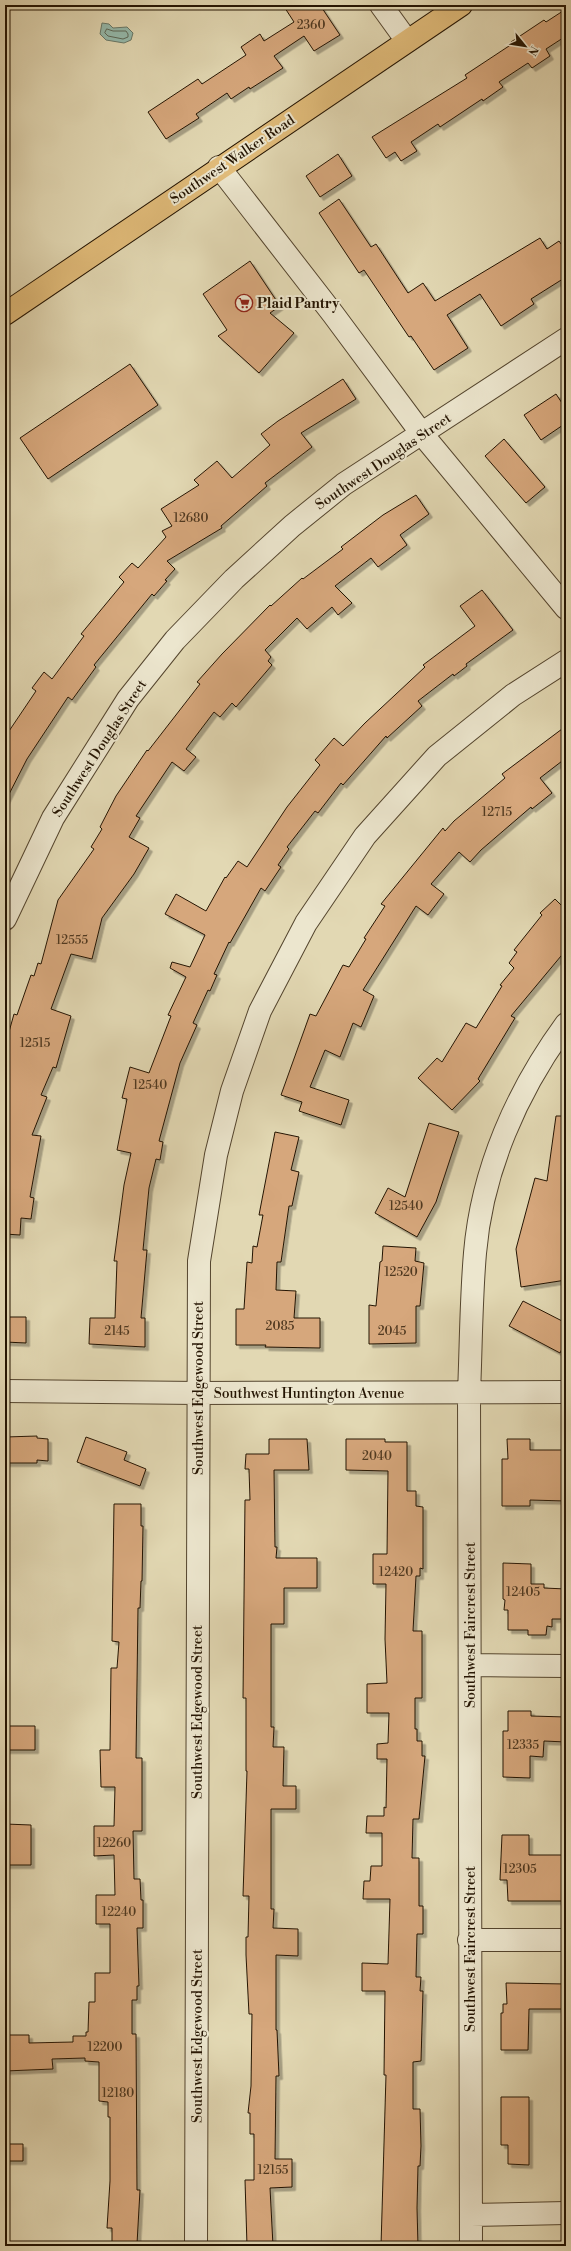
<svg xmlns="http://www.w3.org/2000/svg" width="571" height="2251" font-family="'Libre Bodoni',serif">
  <defs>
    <filter id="shadow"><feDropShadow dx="3.5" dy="3.5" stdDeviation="0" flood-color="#0004"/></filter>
  </defs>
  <rect width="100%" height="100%" fill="#e2d8b3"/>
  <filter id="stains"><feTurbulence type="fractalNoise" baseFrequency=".005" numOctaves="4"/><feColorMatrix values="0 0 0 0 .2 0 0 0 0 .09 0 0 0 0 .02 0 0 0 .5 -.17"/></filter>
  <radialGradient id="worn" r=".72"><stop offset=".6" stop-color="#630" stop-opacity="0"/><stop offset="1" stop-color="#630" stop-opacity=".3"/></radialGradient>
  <!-- water -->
  <path fill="#95baac" stroke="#687868" d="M 102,23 L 109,24 L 113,28 L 127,27 L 133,33 L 131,40 L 124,43 L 106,40 L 100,34 Z"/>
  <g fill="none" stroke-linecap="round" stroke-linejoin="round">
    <!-- shore -->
    <path stroke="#5c6757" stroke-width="1" d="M 107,29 L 113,31 L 126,31 L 128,34 L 128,37 L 123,39 L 108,36 L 105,33 Z"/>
  </g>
  <!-- building -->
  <path fill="#d6a77c" stroke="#241402" filter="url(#shadow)" d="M 283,5 L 320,5 L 340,35 L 314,51 L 304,36 L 274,56 L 283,68 L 250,89 L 249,87 L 231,99 L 227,93 L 196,114 L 199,118 L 166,139 L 148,112 L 198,79 L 202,84 L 246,55 L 241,47 L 260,34 L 264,41 L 294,22 Z
    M 566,9 L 566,36 L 546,49 L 550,56 L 532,68 L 528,63 L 499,82 L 503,87 L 483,101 L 482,99 L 440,127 L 438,124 L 411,142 L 417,151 L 401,161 L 395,152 L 386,158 L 372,137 L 467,78 L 465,75 L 512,44 L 511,42 L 544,20 L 546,22 Z
    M 338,154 L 352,176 L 320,197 L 306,176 Z
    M 339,199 L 371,247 L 376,244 L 408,293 L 423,283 L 435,301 L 540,238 L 547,249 L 559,241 L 566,251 L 566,277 L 531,299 L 534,304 L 501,326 L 480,294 L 447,315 L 468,348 L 434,370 L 411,336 L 409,337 L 364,270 L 359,273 L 319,213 Z
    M 250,261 L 280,306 L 270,313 L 294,333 L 259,373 L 218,336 L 227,330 L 203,294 Z
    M 130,364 L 158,405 L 48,479 L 20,438 Z
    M 343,379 L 356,399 L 301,433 L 312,447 L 265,483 L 267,486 L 221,526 L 222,528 L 167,561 L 175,569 L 165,580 L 167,581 L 154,596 L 152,594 L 94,665 L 96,667 L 72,700 L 68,697 L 27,759 L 5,802 L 5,737 L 36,691 L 32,688 L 44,672 L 52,679 L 84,636 L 81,634 L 124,582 L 119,577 L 132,563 L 138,568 L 166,537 L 162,531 L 172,526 L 161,509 L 199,485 L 194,480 L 217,461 L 232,478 L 270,445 L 261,434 L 278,421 Z
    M 556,394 L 566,409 L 566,423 L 541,440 L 524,415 Z
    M 504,439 L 545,487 L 526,503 L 485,456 Z
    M 416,495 L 429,514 L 400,535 L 407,545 L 378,567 L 371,558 L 335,586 L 352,603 L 338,615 L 332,607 L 307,629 L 297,618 L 265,650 L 271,657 L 268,661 L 272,665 L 236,707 L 232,703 L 220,717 L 214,712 L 186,749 L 196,757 L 184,771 L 172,762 L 136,816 L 140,818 L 129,837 L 149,848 L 134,874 L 102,918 L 92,959 L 71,954 L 51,1009 L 71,1016 L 56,1068 L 53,1067 L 41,1095 L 47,1097 L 32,1135 L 41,1136 L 30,1197 L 34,1198 L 31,1219 L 21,1218 L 20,1235 L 5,1234 L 5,1046 L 14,1014 L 17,1015 L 31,975 L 34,976 L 38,963 L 41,964 L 58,900 L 94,849 L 91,847 L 102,829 L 100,827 L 116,796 L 147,750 L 148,751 L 200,684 L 197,682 L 222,654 L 270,605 L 271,606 L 302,578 L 303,579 L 343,549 L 341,547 L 383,515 Z
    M 482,590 L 513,630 L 466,664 L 467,666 L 454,676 L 453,674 L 418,701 L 422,706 L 387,738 L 386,736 L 343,785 L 341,783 L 318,813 L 315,811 L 287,847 L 289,849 L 278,865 L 281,867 L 265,891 L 261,888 L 230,943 L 229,942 L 214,974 L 217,975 L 210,991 L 208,990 L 193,1023 L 197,1025 L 180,1063 L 159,1141 L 163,1142 L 160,1160 L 156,1159 L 149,1188 L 143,1250 L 147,1250 L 141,1318 L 145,1318 L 145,1347 L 89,1344 L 90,1318 L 115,1318 L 117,1261 L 114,1261 L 124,1185 L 131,1153 L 117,1150 L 127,1099 L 122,1098 L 130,1067 L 149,1073 L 171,1016 L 168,1015 L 186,977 L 170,968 L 172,962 L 190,967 L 205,935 L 165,914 L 176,894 L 206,911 L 225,877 L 226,878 L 238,861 L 247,867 L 287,807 L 320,765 L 315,760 L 334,738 L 343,746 L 365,723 L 425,667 L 423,665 L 475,626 L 460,606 Z
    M 566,726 L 566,758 L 540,778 L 552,793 L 532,809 L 531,807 L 481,850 L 470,862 L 459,852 L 431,884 L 444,894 L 428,915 L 416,906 L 363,990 L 374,996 L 361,1027 L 353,1023 L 340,1057 L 325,1050 L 310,1087 L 349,1100 L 341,1125 L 299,1111 L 302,1102 L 281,1095 L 310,1014 L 316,1016 L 343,965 L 349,967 L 366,939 L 364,938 L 385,906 L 381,904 L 443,828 L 445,831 L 454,821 L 505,778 L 502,774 Z
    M 555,899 L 566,910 L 566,950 L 511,1016 L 515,1018 L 478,1079 L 480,1081 L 452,1110 L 418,1078 L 437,1058 L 442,1062 L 466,1023 L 476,1028 L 502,986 L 500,985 L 514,968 L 509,963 L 517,952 L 514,950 L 542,915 L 540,913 Z
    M 556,1116 L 566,1116 L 566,1235 L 562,1234 L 566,1280 L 521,1287 L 516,1249 L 535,1178 L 547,1181 Z
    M 429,1123 L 459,1132 L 436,1202 L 417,1237 L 375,1213 L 388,1188 L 405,1197 Z
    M 275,1132 L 299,1137 L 291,1170 L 299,1172 L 292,1206 L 289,1206 L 281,1262 L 277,1262 L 276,1290 L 296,1291 L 294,1318 L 320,1318 L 320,1348 L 265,1347 L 266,1345 L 236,1345 L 236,1309 L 244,1309 L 247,1262 L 252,1263 L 253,1246 L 257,1247 L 263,1215 L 259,1215 Z
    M 383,1246 L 416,1248 L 415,1261 L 424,1263 L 420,1306 L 416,1306 L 416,1343 L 369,1344 L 369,1305 L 376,1306 L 380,1262 L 382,1261 Z
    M 523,1301 L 566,1323 L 566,1341 L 560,1353 L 509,1326 Z
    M 5,1317 L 26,1317 L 26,1343 L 5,1342 Z
    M 37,1436 L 37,1438 L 48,1439 L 48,1461 L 37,1460 L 37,1463 L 5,1463 L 5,1437 Z
    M 86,1437 L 127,1452 L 124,1460 L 146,1469 L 140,1486 L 77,1462 Z
    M 269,1439 L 307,1439 L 309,1470 L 274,1470 L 275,1547 L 277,1547 L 276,1558 L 317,1558 L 317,1588 L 284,1588 L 284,1624 L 271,1624 L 271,1727 L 274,1727 L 273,1747 L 284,1747 L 283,1786 L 296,1786 L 296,1809 L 271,1809 L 271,1909 L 274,1909 L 273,1928 L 298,1929 L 298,1956 L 276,1955 L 276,2030 L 277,2030 L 279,2076 L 276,2076 L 275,2159 L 292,2159 L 292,2187 L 270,2188 L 273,2246 L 247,2246 L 245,2180 L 254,2180 L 254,2134 L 250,2134 L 250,2113 L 248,2113 L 251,2086 L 252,2014 L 249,2014 L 246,1955 L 246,1937 L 248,1937 L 249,1896 L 243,1896 L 247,1771 L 246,1771 L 246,1698 L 243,1698 L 245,1500 L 250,1500 L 249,1469 L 245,1469 L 246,1454 L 269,1454 Z
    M 346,1439 L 385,1439 L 385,1442 L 407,1442 L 407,1491 L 416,1491 L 416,1506 L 423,1507 L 423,1569 L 420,1568 L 420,1576 L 416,1576 L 413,1631 L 422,1631 L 422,1698 L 415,1698 L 415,1729 L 417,1729 L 417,1741 L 422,1741 L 422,1756 L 425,1756 L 419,1819 L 413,1819 L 412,1858 L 419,1858 L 419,1906 L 423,1906 L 423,1934 L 417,1934 L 416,1977 L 421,1977 L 420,1991 L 423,1991 L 421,2061 L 413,2062 L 413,2109 L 420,2109 L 421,2146 L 420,2166 L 418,2166 L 417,2208 L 418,2246 L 381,2246 L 386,2075 L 384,2075 L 385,1991 L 362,1991 L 362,1963 L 388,1964 L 390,1899 L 363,1899 L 364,1881 L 370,1881 L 371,1866 L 382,1866 L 382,1833 L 366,1833 L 367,1816 L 384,1816 L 384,1807 L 386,1808 L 387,1759 L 377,1759 L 377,1744 L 388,1743 L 389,1713 L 367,1713 L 367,1684 L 387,1683 L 385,1639 L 386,1584 L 373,1584 L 373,1554 L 387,1554 L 388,1471 L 346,1470 Z
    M 507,1439 L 530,1439 L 530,1450 L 566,1450 L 566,1501 L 530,1500 L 530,1506 L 502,1506 L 502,1459 L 508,1459 Z
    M 114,1504 L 141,1504 L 141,1526 L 143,1526 L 142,1581 L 141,1581 L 140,1608 L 138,1608 L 136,1758 L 142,1758 L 142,1831 L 133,1831 L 134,1879 L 140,1879 L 141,1900 L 143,1900 L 143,1928 L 137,1928 L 139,1986 L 137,1986 L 137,2000 L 132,2000 L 132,2034 L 136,2034 L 137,2190 L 140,2190 L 137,2244 L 112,2244 L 112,2228 L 107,2228 L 110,2181 L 110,2117 L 108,2117 L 108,2102 L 99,2101 L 99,2062 L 85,2061 L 85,2058 L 52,2059 L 53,2069 L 5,2071 L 5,2035 L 29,2035 L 29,2043 L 73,2042 L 73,2036 L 86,2036 L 86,2032 L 88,2032 L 89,2002 L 95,2002 L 95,1973 L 110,1973 L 110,1924 L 96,1924 L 96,1895 L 115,1895 L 114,1855 L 94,1856 L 94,1826 L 114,1826 L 115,1787 L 101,1787 L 100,1750 L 110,1750 L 111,1668 L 117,1668 L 119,1642 L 112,1641 Z
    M 503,1563 L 531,1564 L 531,1584 L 544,1584 L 544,1588 L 566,1589 L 566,1619 L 552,1619 L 552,1627 L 547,1626 L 546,1635 L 528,1635 L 528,1630 L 508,1630 L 508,1610 L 504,1610 L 505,1600 L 503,1599 Z
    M 508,1711 L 531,1711 L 531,1716 L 566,1717 L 566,1742 L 544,1741 L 543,1757 L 530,1756 L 530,1778 L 503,1777 L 503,1731 L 508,1731 Z
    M 5,1726 L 35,1726 L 35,1750 L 5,1750 Z
    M 5,1824 L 31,1825 L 31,1865 L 5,1865 Z
    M 502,1835 L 529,1835 L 529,1855 L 566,1855 L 566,1901 L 508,1901 L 507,1880 L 500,1880 Z
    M 506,1983 L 566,1984 L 566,2009 L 529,2009 L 528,2050 L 501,2050 L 501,2013 L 503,2013 L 503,2004 L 507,2004 Z
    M 501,2097 L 529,2097 L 529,2165 L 508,2164 L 508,2145 L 501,2145 Z
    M 5,2144 L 23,2144 L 23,2161 L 5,2161 Z"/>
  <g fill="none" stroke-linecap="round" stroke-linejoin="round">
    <defs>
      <path id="minor" d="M 381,5 L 407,41
        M 219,167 L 333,314 L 422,434 L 566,608
        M 5,919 L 53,818 L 128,699 L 175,640 L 234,579 L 292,526 L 344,484 L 566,339
        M 5,1391 L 198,1393 L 566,1392
        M 471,1665 L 566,1666
        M 469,1940 L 566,1940
        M 471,2215 L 566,2213
        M 196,2246 L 199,1261 L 216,1155 L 232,1091 L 260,1011 L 306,923 L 365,836 L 437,756 L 513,695 L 566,661
        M 471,2246 L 469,1393 C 471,1347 471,1299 475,1253 C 482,1170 517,1091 566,1024"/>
      <path id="major" d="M 5,314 L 461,5"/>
    </defs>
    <!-- minor casing -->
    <use href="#minor" stroke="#54452e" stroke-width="24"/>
    <!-- major casing -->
    <use href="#major" stroke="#241402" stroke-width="24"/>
    <!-- minor -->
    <use href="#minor" stroke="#ece6ce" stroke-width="22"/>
    <!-- major -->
    <use href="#major" stroke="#e1bc7a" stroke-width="22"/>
  </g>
  <!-- icons -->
  <defs>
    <symbol id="supermarket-ring" viewBox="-11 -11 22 22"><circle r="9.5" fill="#ece6ce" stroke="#8f2418" stroke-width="1.5"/><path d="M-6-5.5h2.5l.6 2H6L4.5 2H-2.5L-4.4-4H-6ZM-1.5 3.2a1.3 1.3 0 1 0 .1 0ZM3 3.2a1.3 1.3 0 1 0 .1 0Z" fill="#8f2418"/></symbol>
  </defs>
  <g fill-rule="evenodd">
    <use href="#supermarket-ring" x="234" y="293" width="20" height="20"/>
  </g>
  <g text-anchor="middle" stroke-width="4" stroke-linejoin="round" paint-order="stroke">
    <!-- number labels -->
    <g font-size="12" fill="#503920">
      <text x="311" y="29">2360</text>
      <text x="191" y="522">12680</text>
      <text x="497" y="816">12715</text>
      <text x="72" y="944">12555</text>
      <text x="35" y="1047">12515</text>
      <text x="150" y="1089">12540</text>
      <text x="406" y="1210">12540</text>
      <text x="401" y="1276">12520</text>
      <text x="280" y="1330">2085</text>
      <text x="117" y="1335">2145</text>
      <text x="392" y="1335">2045</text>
      <text x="377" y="1460">2040</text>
      <text x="396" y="1576">12420</text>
      <text x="523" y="1596">12405</text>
      <text x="523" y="1749">12335</text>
      <text x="114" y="1847">12260</text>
      <text x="520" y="1873">12305</text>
      <text x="119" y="1916">12240</text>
      <text x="105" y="2051">12200</text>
      <text x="118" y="2097">12180</text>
      <text x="273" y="2174">12155</text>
    </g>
    <!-- street labels -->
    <g font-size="14" fill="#241402" stroke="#ece6ce">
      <text transform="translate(232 159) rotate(-34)" y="5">Southwest Walker Road</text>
      <text transform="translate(383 461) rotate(-34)" y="5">Southwest Douglas Street</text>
      <text transform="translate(99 748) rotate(-57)" y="5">Southwest Douglas Street</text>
      <text transform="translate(198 1388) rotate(-90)" y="5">Southwest Edgewood Street</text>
      <text x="309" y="1398">Southwest Huntington Avenue</text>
      <text transform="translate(470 1625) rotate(-90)" y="5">Southwest Faircrest Street</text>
      <text transform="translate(197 1712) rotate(-90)" y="5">Southwest Edgewood Street</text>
      <text transform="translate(470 1949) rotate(-90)" y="5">Southwest Faircrest Street</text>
      <text transform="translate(197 2036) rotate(-90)" y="5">Southwest Edgewood Street</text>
    </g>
    <!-- poi labels -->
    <g font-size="14" font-weight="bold" fill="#241402" stroke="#ece6ce" text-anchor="start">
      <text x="257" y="308">Plaid Pantry</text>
    </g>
  </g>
  <!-- margin -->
  <rect width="571" height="2251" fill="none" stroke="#e2d8b3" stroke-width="20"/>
  <rect x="6" y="6" width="559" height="2239" fill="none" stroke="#241402" stroke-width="2"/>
  <rect x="10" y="10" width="551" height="2231" fill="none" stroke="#241402"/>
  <!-- north arrow -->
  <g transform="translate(525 46) rotate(120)" stroke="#ece6ce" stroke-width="3" paint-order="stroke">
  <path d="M0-3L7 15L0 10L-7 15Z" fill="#241402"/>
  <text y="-6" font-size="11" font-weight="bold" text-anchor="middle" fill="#241402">N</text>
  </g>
  <rect width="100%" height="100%" filter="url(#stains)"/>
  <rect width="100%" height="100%" fill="url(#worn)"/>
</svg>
